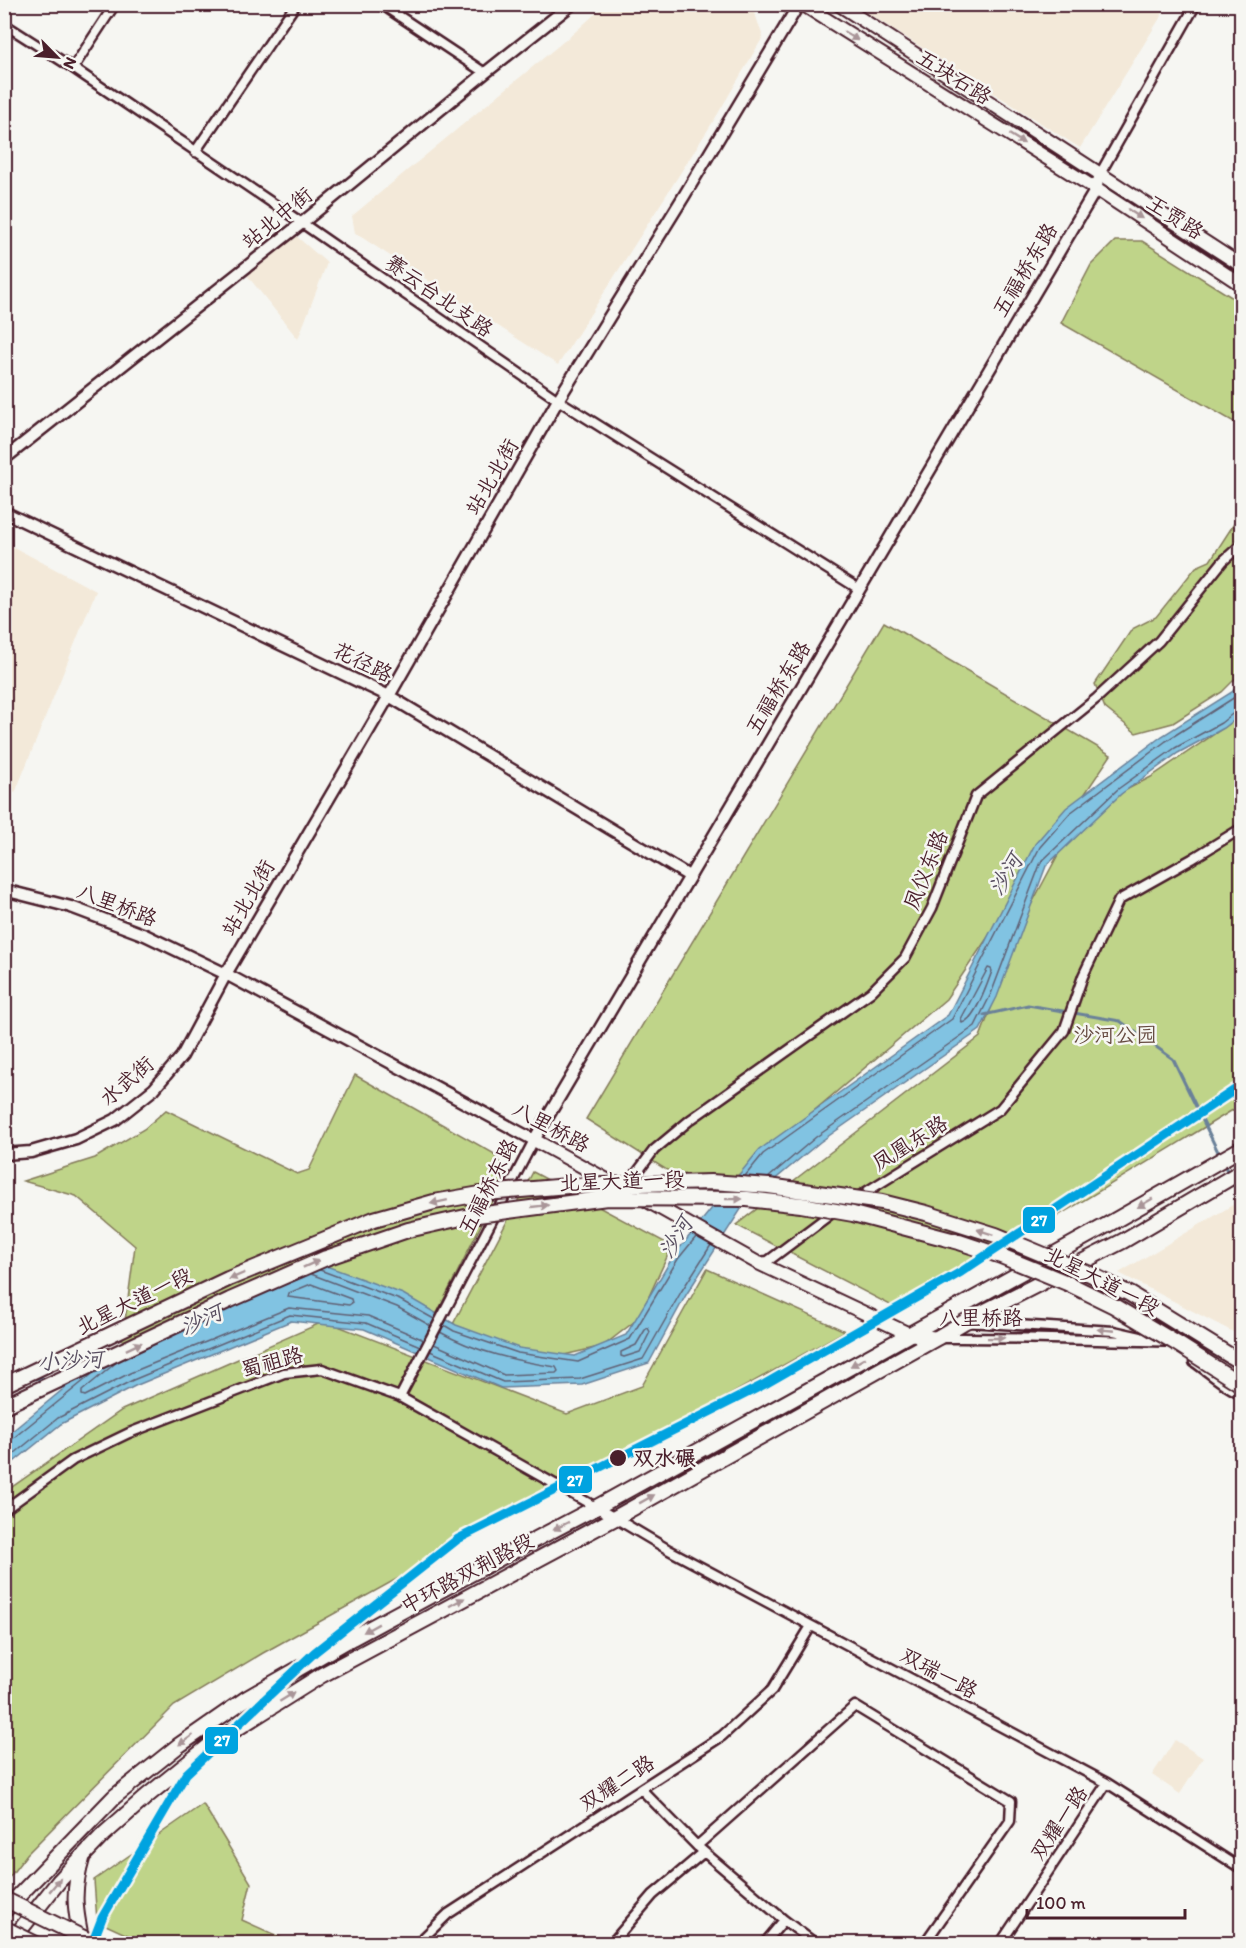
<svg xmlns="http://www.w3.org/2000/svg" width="1246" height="1948" font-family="Itim,'LXGW WenKai TC',sans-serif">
  <rect width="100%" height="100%" fill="#f6f6f2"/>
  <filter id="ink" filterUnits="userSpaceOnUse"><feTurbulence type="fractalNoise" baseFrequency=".0167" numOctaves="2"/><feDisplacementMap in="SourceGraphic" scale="12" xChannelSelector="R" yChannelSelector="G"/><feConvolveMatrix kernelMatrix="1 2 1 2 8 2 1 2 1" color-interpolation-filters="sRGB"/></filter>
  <g filter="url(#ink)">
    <!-- built -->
    <path fill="#f3e9d9" d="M 748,5 L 753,8 L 763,37 L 716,117 L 558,365 L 355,233 L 352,216 L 575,32 L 605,5 Z
      M 855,5 L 1168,5 L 1080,148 Z
      M 295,235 L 327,263 L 298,339 L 246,274 Z
      M 4,542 L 96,591 L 15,793 L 4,788 Z
      M 1241,1200 L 1241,1336 L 1119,1273 Z
      M 1175,1740 L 1203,1758 L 1180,1794 L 1152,1775 Z"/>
    <!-- green -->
    <path fill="#bfd489" stroke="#847a5a" stroke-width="1.5" d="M 1115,241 L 1142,241 L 1241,303 L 1241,426 L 1061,323 L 1091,265 Z
      M 1241,513 L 1241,673 L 1222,692 L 1173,723 L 1136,733 L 1105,708 L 1095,684 L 1132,629 L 1156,617 L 1196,567 L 1210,561 Z
      M 884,622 L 1111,755 L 946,999 L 711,1198 L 586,1119 Z
      M 1241,716 L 1241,1105 C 1127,1174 1013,1246 894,1307 L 736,1225 L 980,1037 L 1030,907 L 1060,851 L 1124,791 L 1151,777 Z
      M 355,1075 L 493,1153 L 507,1173 L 436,1315 L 341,1288 L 119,1366 L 135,1246 L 76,1196 L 23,1181 L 95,1158 L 144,1129 L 166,1110 L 297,1174 L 309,1170 Z
      M 533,1172 L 672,1246 L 639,1318 L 603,1346 L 564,1355 L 516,1356 L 451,1328 Z
      M 707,1269 L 845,1331 L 263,1653 L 174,1706 L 27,1854 L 5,1883 L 5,1492 L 122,1410 L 325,1321 L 567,1414 L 642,1386 Z
      M 203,1804 L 251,1883 L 242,1920 L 293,1943 L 145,1943 L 97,1921 L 94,1880 Z"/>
    <!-- water -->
    <path fill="#81c3e2" stroke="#6b8199" stroke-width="1.5" d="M 1241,682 L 1241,715 L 1224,728 L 1178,753 L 1121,794 L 1046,866 L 997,997 L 980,1030 L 820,1142 L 743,1206 L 686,1295 L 649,1363 L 582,1385 L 501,1388 L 364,1329 L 291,1321 L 135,1386 L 61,1424 L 5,1469 L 5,1437 L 117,1345 L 310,1260 L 403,1294 L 456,1325 L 519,1348 L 575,1356 L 626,1335 L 674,1255 L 759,1150 L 948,1015 L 1035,844 L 1066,808 L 1162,736 L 1232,692 Z"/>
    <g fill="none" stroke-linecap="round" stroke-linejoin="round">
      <!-- shore -->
      <path stroke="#606174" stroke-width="1.5" d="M 988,968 L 991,969 L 992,971 C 987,985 975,1020 962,1023 L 961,1019 Z
        M 745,1176 L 763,1154 L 952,1019 L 1040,847 L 1070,813 L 1166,741 L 1235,697 L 1242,691
        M 768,1178 L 816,1137 L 975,1026 L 991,994 L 1041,862 L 1118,789 L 1175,748 L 1221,723 L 1236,711 L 1242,711
        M 320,1270 L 400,1300 L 434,1319
        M 292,1282 L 311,1274 L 397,1307 L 431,1326
        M 311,1284 L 351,1299 L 352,1303 L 349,1305 L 288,1297 L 289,1293 Z
        M 444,1325 L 454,1331 L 518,1353 L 578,1362 L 630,1339 L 678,1259 L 696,1237
        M 648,1328 L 650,1332 L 640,1352 L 624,1357 L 621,1356 L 621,1352 L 636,1345 L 645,1330 Z
        M 434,1344 L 504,1375 L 556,1373 L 558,1371 L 556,1367 C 517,1361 475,1352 440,1332
        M 430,1351 L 503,1382 L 580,1379 L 643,1359 L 681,1292 L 711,1245
        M 118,1361 L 82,1391 L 82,1395 L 85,1396 L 130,1373 L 289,1308 L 368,1316 L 424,1340
        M 4,1441 L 11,1440 L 91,1375
        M 4,1462 L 58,1418 L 133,1380 L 290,1315 L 366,1323 L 420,1346"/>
      <!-- stream -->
      <path stroke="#6b8199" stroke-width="3" d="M 984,1015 L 1028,1005 L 1120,1021 L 1173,1059 L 1220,1156
        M 1223,1162 L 1229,1175
        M 1232,1181 L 1242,1201
        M 31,1379 L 52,1378"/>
      <defs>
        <path id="minor" d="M 381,4 L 485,73
          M 4,24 L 73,68 L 302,223 L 558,400 L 859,589
          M 73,68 L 115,4
          M 195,152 L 296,4
          M 1100,174 L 1196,4
          M 627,1186 L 654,1150 L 690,1120 L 871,992 L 905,958 L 932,908 L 976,796 L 1097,698 L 1159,641 L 1223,561 L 1242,544
          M 757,1262 L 768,1261 L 832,1213 L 1000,1109 L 1064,1031 L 1083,976 L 1119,900 L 1192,859 L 1242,828
          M 967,1322 L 1114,1331 L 1145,1338
          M 939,1338 C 1024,1337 1108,1341 1193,1342 L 1204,1345
          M 1190,1346 L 1212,1356 L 1242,1373
          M 1194,1362 C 1209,1372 1224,1387 1242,1394
          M 400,1397 L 534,1140
          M 4,1510 L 73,1460 L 129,1433 L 284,1373 L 322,1369 L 400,1397 L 615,1518 L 669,1550 L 1107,1783 L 1242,1869
          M 641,1789 L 697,1846 L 784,1920 L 816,1944
          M 697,1846 L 855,1706 L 1011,1801 L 1010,1821 L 924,1944
          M 417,1944 L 448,1914 L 722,1736 L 772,1690 L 811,1626
          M 611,1944 L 653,1895 L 704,1852
          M 764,1944 L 784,1920
          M 1000,1944 L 1107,1783"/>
        <path id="tertiary" d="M 4,459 L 302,223 L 485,73 L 572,4
          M 4,512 L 389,696 L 689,876
          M 4,890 L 71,907 L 145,935 L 226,974 L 534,1140 L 1096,189 L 1100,174
          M 4,1154 L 31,1152 L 76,1139 L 115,1120 L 154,1089 L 182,1056 L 226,974 L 389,696 L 558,400 L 684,196 L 799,4"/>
        <path id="secondary" d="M 802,4 L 1096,189 L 1242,285
          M 838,4 L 1242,266
          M 534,1140 L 618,1186
          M 642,1198 L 756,1262 L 909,1334 L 937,1338"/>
        <path id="primary" d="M 82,1859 C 72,1892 75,1910 82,1942
          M 4,1911 L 114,1797 L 178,1746 L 247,1698 L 352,1638 L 498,1559 L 597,1507 L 1107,1225 L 1242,1148
          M 9,1944 L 59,1881 L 103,1835 L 147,1796 L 209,1746 L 322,1675 L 615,1518 L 937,1338 L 964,1322 L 1123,1241 L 1242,1171"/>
      </defs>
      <!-- minor casing -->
      <use href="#minor" stroke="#4a1f2b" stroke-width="13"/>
      <!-- tertiary casing -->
      <use href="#tertiary" stroke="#4a1f2b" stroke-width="15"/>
      <!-- secondary casing -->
      <use href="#secondary" stroke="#4a1f2b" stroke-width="16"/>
      <!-- primary casing -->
      <use href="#primary" stroke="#4a1f2b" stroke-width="18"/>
      <!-- minor -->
      <use href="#minor" stroke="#f6f6f2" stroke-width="8"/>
      <!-- tertiary -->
      <use href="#tertiary" stroke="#f6f6f2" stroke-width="10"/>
      <!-- secondary -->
      <use href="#secondary" stroke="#f6f6f2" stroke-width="12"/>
      <!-- primary -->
      <use href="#primary" stroke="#f6f6f2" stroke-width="14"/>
      <defs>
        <path id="trunk-bridge" d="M 4,1385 L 228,1279 L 374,1219 L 434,1202 L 486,1193 L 568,1186 L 711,1182 L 769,1186 L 882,1202 L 926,1213 L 996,1235 L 1090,1274 L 1130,1294 L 1242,1363
          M 4,1406 L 230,1300 L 326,1258 L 408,1230 L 470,1216 L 607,1198 L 747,1199 L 801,1205 L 853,1214 L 959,1242 L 1001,1256 L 1067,1283 L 1114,1306 L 1176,1343 L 1242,1385
          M 4,1899 L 96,1944
          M 4,1928 L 36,1944"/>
      </defs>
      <!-- trunk-bridge casing -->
      <use href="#trunk-bridge" stroke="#4a1f2b" stroke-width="18" stroke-linecap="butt"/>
      <!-- trunk-bridge -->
      <use href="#trunk-bridge" stroke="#f6f6f2" stroke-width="14"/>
      <defs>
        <path id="metro-1" d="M 92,1944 L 102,1918 L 186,1774 L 315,1652 L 458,1539 L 765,1384 L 961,1272 L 1242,1085"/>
      </defs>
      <!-- metro-1 casing -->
      <use href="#metro-1" stroke="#f6f6f2" stroke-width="14"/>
      <!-- metro-1 -->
      <use href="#metro-1" stroke="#00a3e0" stroke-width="9"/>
    </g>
    <!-- one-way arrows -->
    <defs><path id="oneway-solid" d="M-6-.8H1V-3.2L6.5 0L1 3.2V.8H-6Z" transform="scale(1.5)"/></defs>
    <g fill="#a99598">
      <use href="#oneway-solid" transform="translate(851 36) rotate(32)"/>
      <use href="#oneway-solid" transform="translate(1017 139) rotate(32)"/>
      <use href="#oneway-solid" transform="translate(1135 214) rotate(33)"/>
      <use href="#oneway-solid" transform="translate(734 1199)"/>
      <use href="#oneway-solid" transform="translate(439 1202) rotate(168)"/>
      <use href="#oneway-solid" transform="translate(1145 1203) rotate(150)"/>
      <use href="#oneway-solid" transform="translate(540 1206) rotate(-6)"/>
      <use href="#oneway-solid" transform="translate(985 1232) rotate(-162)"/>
      <use href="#oneway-solid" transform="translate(311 1264) rotate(-24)"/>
      <use href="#oneway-solid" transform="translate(237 1276) rotate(157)"/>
      <use href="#oneway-solid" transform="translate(1106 1330) rotate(-175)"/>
      <use href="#oneway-solid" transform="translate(996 1338) rotate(-1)"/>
      <use href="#oneway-solid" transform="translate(134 1346) rotate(-25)"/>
      <use href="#oneway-solid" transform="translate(858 1362) rotate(151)"/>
      <use href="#oneway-solid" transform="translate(647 1499) rotate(-29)"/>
      <use href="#oneway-solid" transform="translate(561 1526) rotate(153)"/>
      <use href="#oneway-solid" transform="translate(457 1602) rotate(-28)"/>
      <use href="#oneway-solid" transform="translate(371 1628) rotate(151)"/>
      <use href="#oneway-solid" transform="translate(287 1697) rotate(-32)"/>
      <use href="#oneway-solid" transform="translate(186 1740) rotate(145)"/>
      <use href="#oneway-solid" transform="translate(55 1885) rotate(-50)"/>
    </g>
  </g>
  <!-- markers -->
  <circle fill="#4a1f2b" stroke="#f6f6f2" stroke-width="2" cx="618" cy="1458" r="9"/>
  <g text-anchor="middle" stroke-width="5" stroke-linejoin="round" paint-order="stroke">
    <!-- street labels -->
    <g font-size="21" fill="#4a1f2b" stroke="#f6f6f2">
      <text transform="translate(954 77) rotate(32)" y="7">五块石路</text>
      <text transform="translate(1175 217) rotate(33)" y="7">王贾路</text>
      <text transform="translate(277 218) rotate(-39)" y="7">站北中街</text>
      <text transform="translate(1025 270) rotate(-59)" y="7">五福桥东路</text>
      <text transform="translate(439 296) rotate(35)" y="7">赛云台北支路</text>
      <text transform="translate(492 477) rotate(-60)" y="7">站北北街</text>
      <text transform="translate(363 662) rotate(26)" y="7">花径路</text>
      <text transform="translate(778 688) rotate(-59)" y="7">五福桥东路</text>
      <text transform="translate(926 870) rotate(-68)" y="7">凤仪东路</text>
      <text transform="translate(248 898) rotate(-60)" y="7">站北北街</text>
      <text transform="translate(117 905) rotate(21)" y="7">八里桥路</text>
      <text transform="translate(127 1081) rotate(-41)" y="7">水武街</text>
      <text transform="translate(551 1127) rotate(28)" y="7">八里桥路</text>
      <text transform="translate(910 1143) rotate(-32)" y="7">凤凰东路</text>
      <text transform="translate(622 1181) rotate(-2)" y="7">北星大道一段</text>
      <text transform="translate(488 1187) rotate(-63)" y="7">五福桥东路</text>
      <text transform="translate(1102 1281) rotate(27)" y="7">北星大道一段</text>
      <text transform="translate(134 1301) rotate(-26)" y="7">北星大道一段</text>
      <text x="981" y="1325">八里桥路</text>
      <text transform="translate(272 1362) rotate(-15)" y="7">蜀祖路</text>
      <text transform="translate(467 1573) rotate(-28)" y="7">中环路双荆路段</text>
      <text transform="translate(939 1673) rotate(28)" y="7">双瑞一路</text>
      <text transform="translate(617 1783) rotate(-33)" y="7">双耀二路</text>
      <text transform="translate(1059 1823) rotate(-56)" y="7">双耀一路</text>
    </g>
    <!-- park labels -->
    <g font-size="21" fill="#674c42" stroke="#f6f6f2">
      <text x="1115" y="1042">沙河公园</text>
    </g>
    <!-- stop labels -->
    <g font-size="21" font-weight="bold" fill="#4a1f2b" stroke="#f6f6f2" text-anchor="start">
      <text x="633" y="1465">双水碾</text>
    </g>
    <!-- water labels -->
    <g font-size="22" font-style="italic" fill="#5a5062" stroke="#f6f6f2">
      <text transform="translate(1005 874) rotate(-58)" y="8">沙河</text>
      <text transform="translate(675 1237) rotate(-58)" y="8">沙河</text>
      <text transform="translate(201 1319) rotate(-24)" y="8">沙河</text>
      <text transform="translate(70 1360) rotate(-3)" y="8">小沙河</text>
    </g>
  </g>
  <g stroke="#f6f6f2" stroke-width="2">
    <rect x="1022" y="1206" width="34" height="28" rx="6" fill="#00a3e0"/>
    <rect x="558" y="1465" width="35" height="29" rx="6" fill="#00a3e0"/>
    <rect x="204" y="1726" width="35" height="29" rx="6" fill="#00a3e0"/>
  </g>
  <g font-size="16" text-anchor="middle" font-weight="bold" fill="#fff">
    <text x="1039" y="1226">27</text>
    <text x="575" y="1486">27</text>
    <text x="222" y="1746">27</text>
  </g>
  <!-- margin -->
  <rect width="1246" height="1948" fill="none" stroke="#f6f6f2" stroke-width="24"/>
  <rect x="12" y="12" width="1222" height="1924" fill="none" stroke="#4a1f2b" stroke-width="2" filter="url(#ink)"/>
  <!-- north arrow -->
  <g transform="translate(57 57) rotate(115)" stroke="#f6f6f2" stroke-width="4.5" paint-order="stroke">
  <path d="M0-4.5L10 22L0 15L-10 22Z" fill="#4a1f2b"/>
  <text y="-9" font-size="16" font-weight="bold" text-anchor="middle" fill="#4a1f2b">N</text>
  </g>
  <!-- scale -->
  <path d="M1027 1909v9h158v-9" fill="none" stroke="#4a1f2b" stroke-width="3"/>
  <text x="1036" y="1909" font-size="18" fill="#4a1f2b" stroke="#f6f6f2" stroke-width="4.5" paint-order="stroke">100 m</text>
</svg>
